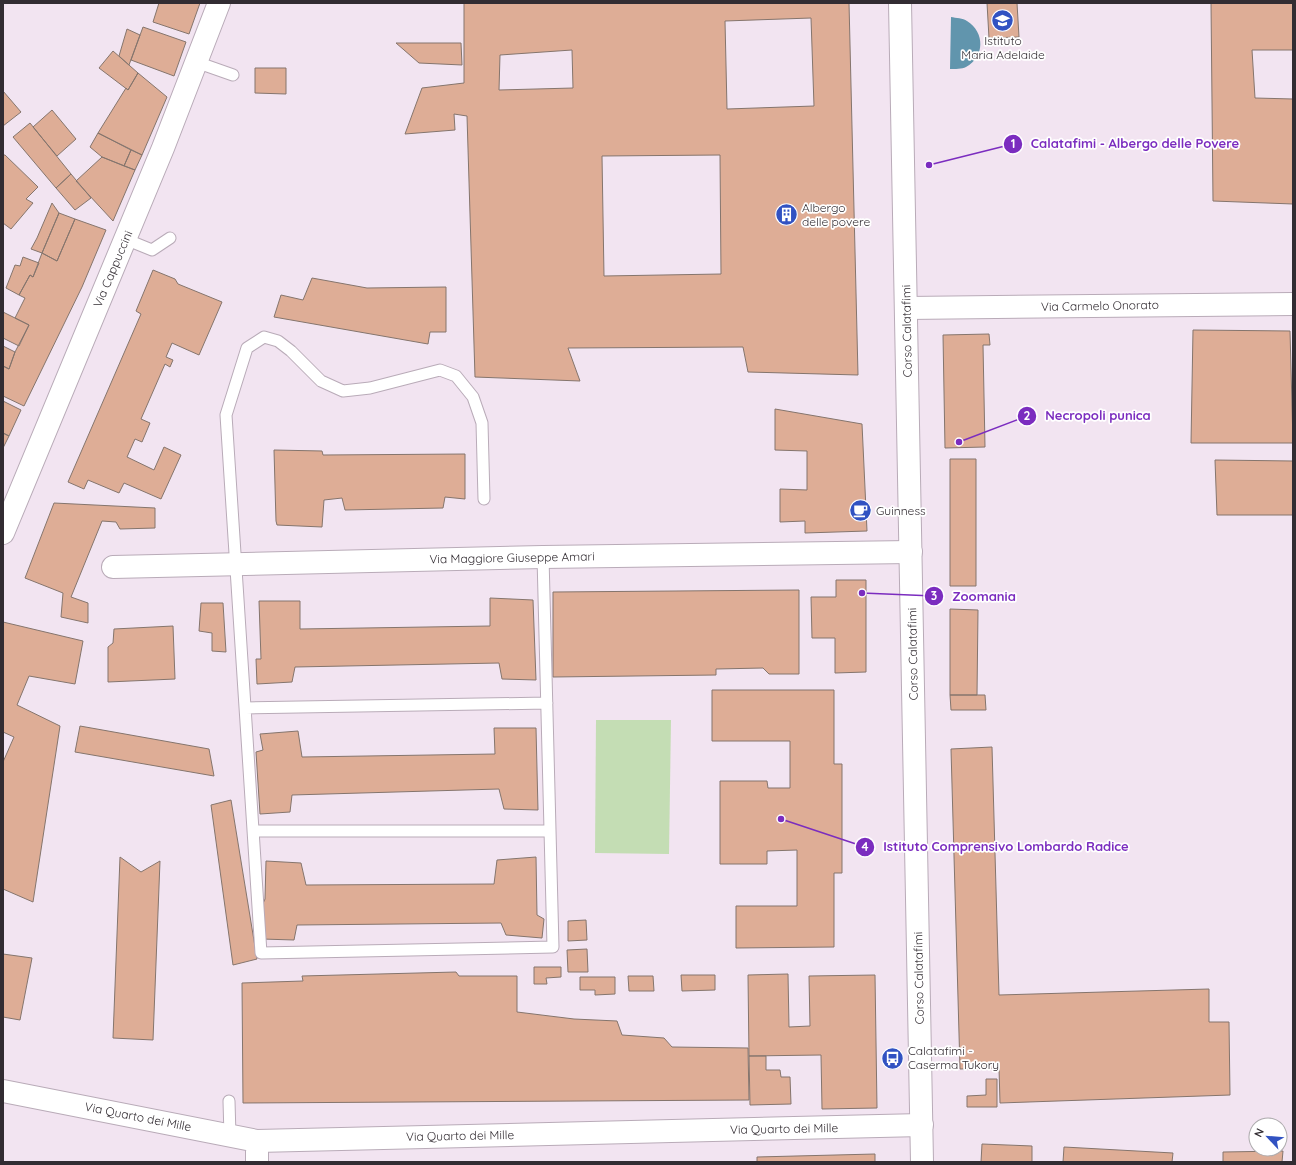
<svg xmlns="http://www.w3.org/2000/svg" width="1296" height="1165" font-family="Quicksand,sans-serif">
  <rect width="100%" height="100%" fill="#f2e4f1"/>
  <!-- green -->
  <path fill="#c4ddb4" d="M 596,720 L 671,720 L 669,854 L 595,853 Z"/>
  <!-- water -->
  <path fill="#6195ad" d="M 951,17 C 956,18 963,18 967,21 C 985,32 985,57 966,67 C 962,69 955,69 950,69 Z"/>
  <!-- building -->
  <path fill="#dead96" stroke="#85756d" fill-rule="evenodd" d="M 159,3 L 200,3 L 189,34 L 153,22 Z
    M 464,3 L 849,3 L 858,375 L 748,372 L 743,347 L 568,348 L 580,381 L 475,377 L 467,116 L 454,114 L 455,130 L 405,134 L 422,88 L 464,83 ZM 811,18 L 814,106 L 727,109 L 725,21 ZM 572,50 L 573,88 L 499,90 L 500,55 ZM 720,155 L 721,274 L 604,276 L 602,156 Z
    M 976,3 L 1017,3 L 1019,37 L 989,38 L 987,3 Z
    M 1211,3 L 1293,3 L 1293,50 L 1252,50 L 1255,98 L 1293,99 L 1293,204 L 1213,201 Z
    M 143,27 L 186,42 L 174,76 L 131,60 Z
    M 127,29 L 140,35 L 129,65 L 119,56 Z
    M 396,43 L 461,43 L 462,65 L 419,63 Z
    M 113,51 L 138,73 L 128,90 L 99,68 Z
    M 255,68 L 286,68 L 286,94 L 255,93 Z
    M 138,73 L 167,97 L 142,155 L 98,133 L 126,88 L 128,90 Z
    M 3,91 L 21,112 L 3,126 Z
    M 52,110 L 76,139 L 57,156 L 33,127 Z
    M 30,123 L 71,174 L 56,188 L 13,137 Z
    M 98,133 L 131,150 L 124,166 L 102,157 L 90,147 Z
    M 131,150 L 142,155 L 135,170 L 124,166 Z
    M 3,155 L 5,155 L 38,187 L 26,199 L 33,203 L 11,229 L 3,223 Z
    M 102,157 L 135,170 L 113,221 L 76,181 Z
    M 71,174 L 91,198 L 75,210 L 56,188 Z
    M 52,203 L 59,213 L 42,253 L 31,249 L 37,238 Z
    M 59,213 L 75,219 L 57,261 L 42,253 Z
    M 75,219 L 106,230 L 82,287 L 24,406 L 3,396 L 3,366 L 9,369 L 15,352 L 29,325 L 15,318 L 25,298 L 19,295 L 30,275 L 33,277 L 42,253 L 57,261 Z
    M 23,257 L 39,263 L 33,277 L 30,275 L 19,295 L 6,288 L 15,265 L 20,266 Z
    M 153,270 L 175,279 L 178,284 L 222,302 L 199,355 L 172,343 L 166,357 L 173,360 L 170,367 L 165,364 L 141,419 L 150,423 L 142,442 L 135,439 L 127,457 L 154,470 L 164,447 L 181,455 L 161,499 L 124,483 L 119,493 L 88,480 L 84,489 L 68,482 L 141,314 L 136,311 Z
    M 312,278 L 367,288 L 446,287 L 446,332 L 430,332 L 428,344 L 274,317 L 281,295 L 303,300 Z
    M 3,312 L 29,325 L 19,346 L 3,338 Z
    M 1193,330 L 1290,331 L 1293,443 L 1191,443 Z
    M 989,334 L 990,345 L 983,345 L 985,447 L 945,448 L 943,335 Z
    M 3,346 L 15,352 L 9,369 L 3,366 Z
    M 3,401 L 21,410 L 9,436 L 3,433 Z
    M 775,409 L 862,424 L 867,531 L 805,533 L 805,521 L 780,522 L 780,489 L 807,490 L 807,451 L 775,450 Z
    M 3,433 L 9,436 L 3,448 Z
    M 274,450 L 322,451 L 323,455 L 465,454 L 465,499 L 445,497 L 443,508 L 345,510 L 342,498 L 324,500 L 322,527 L 277,525 L 276,521 Z
    M 950,459 L 976,459 L 976,586 L 950,586 Z
    M 1215,460 L 1293,461 L 1293,515 L 1217,515 Z
    M 54,503 L 155,508 L 155,528 L 120,529 L 116,522 L 102,521 L 71,597 L 88,603 L 88,623 L 61,617 L 63,593 L 25,578 Z
    M 836,580 L 866,580 L 866,672 L 835,673 L 835,638 L 812,638 L 811,597 L 836,597 Z
    M 799,590 L 799,674 L 769,674 L 763,668 L 716,669 L 716,675 L 553,677 L 553,592 Z
    M 490,598 L 533,600 L 536,680 L 502,679 L 499,663 L 295,667 L 292,682 L 257,684 L 256,659 L 261,659 L 259,601 L 300,601 L 300,629 L 490,626 Z
    M 201,603 L 223,603 L 226,652 L 212,651 L 212,633 L 199,631 Z
    M 950,609 L 978,610 L 977,695 L 950,695 Z
    M 3,622 L 83,641 L 75,684 L 29,676 L 17,705 L 60,726 L 33,902 L 3,889 L 3,762 L 14,737 L 3,732 Z
    M 173,626 L 175,679 L 108,682 L 108,647 L 113,643 L 114,629 Z
    M 712,690 L 834,690 L 834,764 L 842,764 L 842,873 L 834,873 L 834,947 L 736,948 L 736,906 L 797,906 L 797,850 L 767,851 L 767,864 L 720,864 L 720,781 L 767,781 L 768,788 L 790,788 L 790,741 L 712,741 Z
    M 950,695 L 985,695 L 986,710 L 951,710 Z
    M 80,726 L 209,749 L 214,776 L 75,752 Z
    M 494,728 L 536,728 L 538,810 L 504,809 L 499,789 L 292,795 L 290,812 L 260,814 L 256,752 L 263,750 L 260,734 L 298,731 L 302,757 L 495,754 Z
    M 992,747 L 999,995 L 1209,989 L 1209,1022 L 1229,1022 L 1230,1095 L 1000,1103 L 999,1068 L 960,1069 L 951,749 Z
    M 231,800 L 257,959 L 233,965 L 211,805 Z
    M 120,857 L 141,872 L 160,861 L 153,1040 L 113,1038 Z
    M 536,857 L 537,915 L 544,919 L 542,938 L 506,935 L 501,923 L 297,925 L 294,940 L 262,939 L 262,906 L 265,899 L 266,861 L 301,863 L 306,885 L 494,884 L 497,860 Z
    M 586,920 L 587,940 L 568,941 L 568,921 Z
    M 587,949 L 588,972 L 568,972 L 567,950 Z
    M 3,954 L 32,958 L 20,1020 L 3,1017 Z
    M 534,967 L 561,967 L 561,977 L 546,978 L 547,984 L 534,984 Z
    M 456,972 L 459,976 L 517,976 L 517,1012 L 574,1019 L 617,1021 L 622,1035 L 664,1038 L 672,1047 L 748,1048 L 749,1100 L 243,1103 L 242,983 L 303,981 L 302,976 Z
    M 788,974 L 789,1027 L 810,1026 L 809,976 L 875,975 L 877,1108 L 822,1109 L 821,1055 L 749,1056 L 748,975 Z
    M 681,975 L 715,975 L 715,990 L 682,991 Z
    M 628,976 L 653,976 L 654,991 L 629,991 Z
    M 580,977 L 615,977 L 615,994 L 595,995 L 595,990 L 580,990 Z
    M 749,1056 L 766,1056 L 766,1070 L 780,1070 L 781,1077 L 790,1077 L 791,1104 L 750,1105 Z
    M 986,1079 L 997,1079 L 997,1107 L 967,1107 L 967,1096 L 986,1095 Z
    M 982,1144 L 1032,1146 L 1032,1162 L 981,1162 Z
    M 1064,1147 L 1173,1153 L 1172,1162 L 1063,1162 Z
    M 1283,1151 L 1282,1162 L 1223,1162 L 1223,1152 Z
    M 875,1154 L 875,1162 L 757,1162 L 757,1157 Z"/>
  <g fill="none" stroke-linecap="round" stroke-linejoin="round">
    <defs>
      <path id="lane" d="M 196,62 L 233,75
        M 125,239 L 152,250 L 170,238
        M 484,499 L 482,423 L 473,397 L 456,376 L 440,370 L 370,388 L 343,391 L 321,381 L 291,351 L 278,341 L 264,337 L 247,348 L 226,415 L 261,953 L 553,947 L 543,557
        M 246,708 L 547,703
        M 253,831 L 550,831
        M 229,1101 L 230,1136"/>
      <path id="street" d="M 907,308 L 1293,304
        M 113,567 L 543,557 L 911,552
        M 3,1091 L 257,1141 L 922,1125
        M 257,1162 L 257,1141"/>
      <path id="secondary" d="M 900,3 L 922,1162
        M 3,533 L 163,148 L 219,3"/>
    </defs>
    <!-- lane casing -->
    <use href="#lane" stroke="#b9abb8" stroke-width="13"/>
    <!-- street casing -->
    <use href="#street" stroke="#b9abb8" stroke-width="24"/>
    <!-- secondary casing -->
    <use href="#secondary" stroke="#b9abb8" stroke-width="24"/>
    <!-- lane -->
    <use href="#lane" stroke="#fff" stroke-width="11"/>
    <!-- street -->
    <use href="#street" stroke="#fff" stroke-width="22"/>
    <!-- secondary -->
    <use href="#secondary" stroke="#fff" stroke-width="22"/>
  </g>
  <!-- icons -->
  <defs>
    <symbol id="school-disc" viewBox="-11 -11 22 22"><circle r="9.5" fill="#3152c2" stroke="#fff"/><path d="M0-5L7-2L0 1L-7-2ZM-4 1L0 2.5L4 1V4Q0 6-4 4Z" fill="#fff"/></symbol>
    <symbol id="building-disc" viewBox="-11 -11 22 22"><circle r="9.5" fill="#3152c2" stroke="#fff"/><path d="M-4-6H4V6H1V3H-1V6H-4ZM-2.5-4.3h1.7v1.8h-1.7ZM.8-4.3h1.7v1.8H.8ZM-2.5-1h1.7V.8h-1.7ZM.8-1h1.7V.8H.8Z" fill="#fff"/></symbol>
    <symbol id="cafe-disc" viewBox="-11 -11 22 22"><circle r="9.5" fill="#3152c2" stroke="#fff"/><path d="M-5.5-4.5H6V0H3Q3 3.5 0 3.5H-2.5Q-5.5 3.5-5.5 0ZM3-3.2v2h1.7v-2ZM-6 4.5H4V6H-6Z" fill="#fff"/></symbol>
    <symbol id="bus-disc" viewBox="-11 -11 22 22"><circle r="9.5" fill="#3152c2" stroke="#fff"/><path d="M-5-6H5V4H4V6H2V4H-2V6H-4V4H-5ZM-3.5-4V0h7V-4ZM-3.5 1.2v1.5H-2V1.2ZM2 1.2v1.5H3.5V1.2Z" fill="#fff"/></symbol>
  </defs>
  <g fill-rule="evenodd">
    <use href="#school-disc" x="990" y="8" width="25" height="25"/>
    <use href="#building-disc" x="774" y="202" width="25" height="25"/>
    <use href="#cafe-disc" x="848" y="498" width="25" height="25"/>
    <use href="#bus-disc" x="880" y="1046" width="25" height="25"/>
  </g>
  <g text-anchor="middle" stroke-width="3.5" stroke-linejoin="round" paint-order="stroke">
    <!-- poi labels -->
    <g font-size="12" fill="#322c32" stroke="#fff" text-anchor="start">
      <text x="1003" y="45" text-anchor="middle">Istituto<tspan x="1003" dy="14">Maria Adelaide</tspan></text>
      <text x="802" y="212">Albergo<tspan x="802" dy="14">delle povere</tspan></text>
      <text x="876" y="515">Guinness</text>
      <text x="908" y="1055">Calatafimi -<tspan x="908" dy="14">Caserma Tukory</tspan></text>
    </g>
    <!-- street labels -->
    <g font-size="12" fill="#322c32" stroke="#fff">
      <text transform="translate(113 269) rotate(-67)" y="4">Via Cappuccini</text>
      <text transform="translate(1100 306) rotate(-1)" y="4">Via Carmelo Onorato</text>
      <text transform="translate(907 331) rotate(-91)" y="4">Corso Calatafimi</text>
      <text transform="translate(512 558) rotate(-1)" y="4">Via Maggiore Giuseppe Amari</text>
      <text transform="translate(913 654) rotate(-91)" y="4">Corso Calatafimi</text>
      <text transform="translate(919 978) rotate(-91)" y="4">Corso Calatafimi</text>
      <text transform="translate(138 1117) rotate(11)" y="4">Via Quarto dei Mille</text>
      <text transform="translate(784 1129) rotate(-1)" y="4">Via Quarto dei Mille</text>
      <text transform="translate(460 1136) rotate(-1)" y="4">Via Quarto dei Mille</text>
    </g>
  </g>
  <!-- callouts -->
  <path fill="none" stroke="#7b2cbf" stroke-width="1.5" d="M929 165L1013 144M959 442L1027 416M862 593L934 596M781 819L865 847"/>
  <g fill="#7b2cbf" stroke="#fff" stroke-width="1.5">
    <circle cx="929" cy="165" r="4"/>
    <circle cx="959" cy="442" r="4"/>
    <circle cx="862" cy="593" r="4"/>
    <circle cx="781" cy="819" r="4"/>
    <circle cx="1013" cy="144" r="10"/>
    <circle cx="1027" cy="416" r="10"/>
    <circle cx="934" cy="596" r="10"/>
    <circle cx="865" cy="847" r="10"/>
  </g>
  <g font-size="12" text-anchor="middle" font-weight="bold" fill="#fff">
    <text x="1013" y="148">1</text>
    <text x="1027" y="420">2</text>
    <text x="934" y="600">3</text>
    <text x="865" y="851">4</text>
  </g>
  <g font-size="13" text-anchor="middle" font-weight="bold" fill="#7b2cbf" stroke="#fff" stroke-width="3.5" stroke-linejoin="round" paint-order="stroke">
    <text x="1135" y="148">Calatafimi - Albergo delle Povere</text>
    <text x="1098" y="420">Necropoli punica</text>
    <text x="984" y="601">Zoomania</text>
    <text x="1006" y="851">Istituto Comprensivo Lombardo Radice</text>
  </g>
  <!-- border -->
  <rect width="1296" height="1165" fill="none" stroke="#322c32" stroke-width="8"/>
  <!-- north arrow -->
  <g transform="translate(1268 1137) rotate(296)"><circle r="19" fill="#ffffff" stroke="#adabad"/>
  <path d="M0-3L7 15L0 10L-7 15Z" fill="#3152c2"/>
  <text y="-6" font-size="11" font-weight="bold" text-anchor="middle" fill="#322c32">N</text>
  </g>
</svg>
